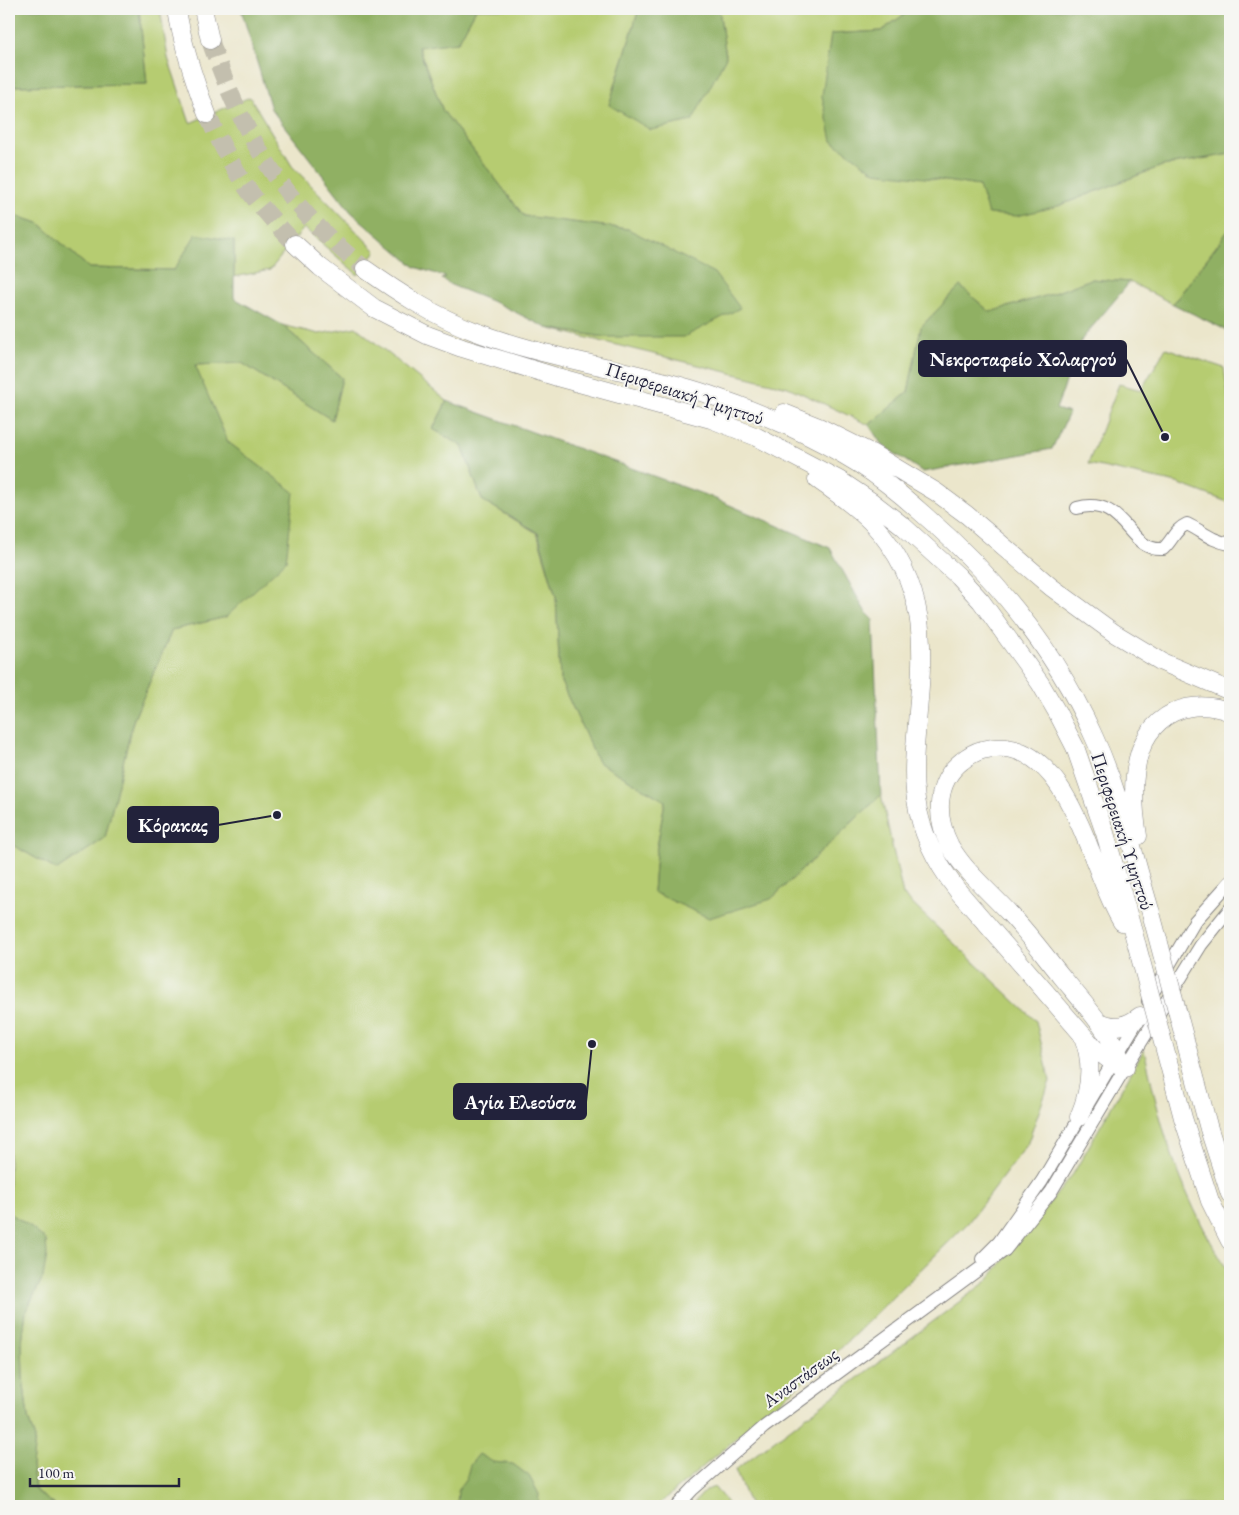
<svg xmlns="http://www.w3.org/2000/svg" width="1239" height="1515" font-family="'EB Garamond',serif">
  <rect width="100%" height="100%" fill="#f6f6f2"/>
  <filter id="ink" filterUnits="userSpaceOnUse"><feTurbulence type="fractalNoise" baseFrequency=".02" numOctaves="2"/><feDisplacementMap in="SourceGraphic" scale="10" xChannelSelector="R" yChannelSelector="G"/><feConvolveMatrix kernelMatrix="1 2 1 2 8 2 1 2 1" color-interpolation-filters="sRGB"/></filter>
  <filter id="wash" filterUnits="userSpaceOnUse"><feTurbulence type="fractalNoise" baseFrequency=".0096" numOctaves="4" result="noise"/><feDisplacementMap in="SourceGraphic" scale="20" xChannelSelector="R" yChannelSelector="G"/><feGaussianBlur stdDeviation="1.12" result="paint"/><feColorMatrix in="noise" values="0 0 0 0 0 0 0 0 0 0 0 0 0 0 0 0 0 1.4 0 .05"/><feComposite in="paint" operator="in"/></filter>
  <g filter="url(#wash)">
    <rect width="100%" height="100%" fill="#ebe6cb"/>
    <!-- green -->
    <path fill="#b6cc71" stroke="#6c7756" d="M 139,9 L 160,9 L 168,58 L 190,123 L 250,97 L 292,166 L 376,251 L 358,275 L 304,228 L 270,270 L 234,277 L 234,241 L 174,270 L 89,268 L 39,223 L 9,214 L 9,86 L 147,84 Z
      M 476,9 L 639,9 L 609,105 L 726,57 L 719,9 L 912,9 L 881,31 L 832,34 L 933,179 L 979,186 L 1058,206 L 1162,166 L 1230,154 L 1230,228 L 1173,304 L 1130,282 L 1091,279 L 1052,294 L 990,312 L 960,286 L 921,327 L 908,392 L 869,425 L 788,387 L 547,328 L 604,337 L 628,229 L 524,216 L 443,111 L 418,46 L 458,42 Z
      M 282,325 L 319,334 L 356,327 L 447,401 L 433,429 L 462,446 L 482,500 L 537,533 L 556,597 L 560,680 L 598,761 L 665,801 L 656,853 L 653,892 L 771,899 L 881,795 L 903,895 L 1036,1021 L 1050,1081 L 1027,1145 L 967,1224 L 835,1354 L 657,1506 L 56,1506 L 35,1490 L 32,1466 L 35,1439 L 28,1418 L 23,1377 L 22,1342 L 26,1311 L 43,1277 L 28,1225 L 9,1213 L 9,843 L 57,870 L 105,838 L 133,721 L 172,630 L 226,617 L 293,492 L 228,442 L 194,365 L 242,363 L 332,420 L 342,378 Z
      M 1166,348 L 1224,368 L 1230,409 L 1230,503 L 1177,483 L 1088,464 L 1119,384 L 1141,390 Z
      M 1144,1050 C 1150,1073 1154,1097 1161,1120 C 1175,1172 1201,1229 1230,1274 L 1230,1506 L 750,1506 L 735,1470 L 987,1281 L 1073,1174 Z
      M 715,1487 L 729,1506 L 691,1506 L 706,1490 Z"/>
    <!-- forest -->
    <path fill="#90b063" stroke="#59694f" d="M 9,9 L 139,9 L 147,84 L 9,86 Z
      M 241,9 L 476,9 L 458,42 L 418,47 L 443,111 L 524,216 L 628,229 L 714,273 L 740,308 L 684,337 L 604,337 L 547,328 L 501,305 L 451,285 L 442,279 L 446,277 L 415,267 L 351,212 L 271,109 Z
      M 639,9 L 719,9 L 726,57 L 692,121 L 651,130 L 609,105 Z
      M 912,9 L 1230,9 L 1230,154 L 1162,166 L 1058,206 L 1017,216 L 988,214 L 979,186 L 933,179 L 875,172 L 832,141 L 822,96 L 831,34 L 881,31 Z
      M 9,214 L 39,223 L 89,268 L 174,270 L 196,234 L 234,241 L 234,298 L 282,325 L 342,378 L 332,420 L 242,363 L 195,365 L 228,442 L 294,492 L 286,561 L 226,617 L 172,630 L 133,721 L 105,838 L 57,870 L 9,843 Z
      M 1230,228 L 1230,332 L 1173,304 Z
      M 1091,279 L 1130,282 L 1082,339 L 1056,409 L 1069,413 L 1052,449 L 923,472 L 882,445 L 869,425 L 908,392 L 921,327 L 960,286 L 990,312 L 1052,294 Z
      M 447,401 L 711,497 L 830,548 L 865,611 L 873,619 L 881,795 L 771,899 L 709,918 L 653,892 L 656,853 L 665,801 L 598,762 L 560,680 L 556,597 L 538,533 L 482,500 L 462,446 L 433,429 Z
      M 9,1213 L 28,1225 L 46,1240 L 47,1255 L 43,1277 L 26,1311 L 22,1342 L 23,1377 L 28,1418 L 35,1439 L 32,1466 L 35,1490 L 56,1506 L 10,1506 L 9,1498 Z
      M 479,1454 L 493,1462 L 513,1464 L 529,1476 L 539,1494 L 538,1506 L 457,1506 L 458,1490 L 466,1479 L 470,1465 Z"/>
  </g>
  <g filter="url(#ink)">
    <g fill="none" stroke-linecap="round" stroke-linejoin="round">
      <!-- highway-tunnel -->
      <path stroke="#c3bfae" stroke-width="18" stroke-dasharray="18 9" stroke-linecap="butt" d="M 210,40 C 231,101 258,160 301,208 C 320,231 342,250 365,269
        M 207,114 C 217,136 228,158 241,179 C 256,203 276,223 295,244"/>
      <defs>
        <path id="minor" d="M 1077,508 C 1126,495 1127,552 1163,549 C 1173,540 1174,530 1187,524 C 1204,532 1209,540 1230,544
          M 1148,1001 L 1195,921 L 1230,882
          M 982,1259 L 999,1242 L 1042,1181 L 1139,1018
          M 677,1506 L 693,1489 L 764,1427 L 1005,1250 L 1051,1192 L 1119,1078 L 1201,945 L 1230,909"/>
        <path id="highway" d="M 177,9 C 182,45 194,80 207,114
          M 203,9 L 210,40
          M 295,244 L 320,267 L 374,308 L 427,335 L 462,348 L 557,377 L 711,419 L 757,437 L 839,480 L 872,502 L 903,526 L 958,576 L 981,601 L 1040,683 L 1057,712 L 1075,747 L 1105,833 L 1137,946
          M 365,269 C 399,293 434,316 474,331 C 550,360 633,369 710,395 C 758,411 816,437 859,464 C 881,478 903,496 923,514 C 995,576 1055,649 1094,737 C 1120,793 1133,854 1151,913
          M 784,413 L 819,427 L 871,453 L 936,492 L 967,515 L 1051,587 L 1114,633 L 1162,662 L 1230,691
          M 817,479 C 836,493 857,507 873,524 C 929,585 924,647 917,723 C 915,748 912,774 916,799 C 921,834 936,863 958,891 L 1094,1048 L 1108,1059 L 1125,1068
          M 1138,836 C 1131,794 1128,734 1174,712 C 1193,704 1212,705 1230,712
          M 1122,922 C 1092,874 1074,763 1012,749 C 1002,747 991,748 982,750 C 975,752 968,756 962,761 C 935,782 935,817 950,846 C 965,872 990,892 1010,914 C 1029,934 1045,956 1063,978 C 1087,1007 1110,1032 1125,1068
          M 1178,1014 L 1209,1129 L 1230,1194
          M 1098,1021 C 1114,1029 1126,1027 1140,1016
          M 1172,1076 L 1183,1118 L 1210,1201 L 1230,1241
          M 1079,1117 C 1090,1091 1094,1064 1083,1037"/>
      </defs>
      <!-- minor casing -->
      <use href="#minor" stroke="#868483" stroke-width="14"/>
      <!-- highway casing -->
      <use href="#highway" stroke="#868483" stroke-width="19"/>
      <!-- minor -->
      <use href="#minor" stroke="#fff" stroke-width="12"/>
      <!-- highway -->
      <use href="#highway" stroke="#fff" stroke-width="18"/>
      <defs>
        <path id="highway-bridge" d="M 1151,913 L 1178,1014
          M 1137,946 L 1172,1076"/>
      </defs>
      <!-- highway-bridge casing -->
      <use href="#highway-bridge" stroke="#868483" stroke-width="19" stroke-linecap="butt"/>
      <!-- highway-bridge -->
      <use href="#highway-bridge" stroke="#fff" stroke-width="18"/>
    </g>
  </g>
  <g text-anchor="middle" stroke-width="4" stroke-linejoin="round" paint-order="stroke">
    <!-- street labels -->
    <g font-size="19" fill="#22223b" stroke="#f6f6f2">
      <text transform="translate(685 393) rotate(18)" y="7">Περιφερειακή Υμηττού</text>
      <text transform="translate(1123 831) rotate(72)" y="7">Περιφερειακή Υμηττού</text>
      <text transform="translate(800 1377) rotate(-36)" y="7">Αναστάσεως</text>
    </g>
  </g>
  <!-- callouts -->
  <path fill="none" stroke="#22223b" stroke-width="2" d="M1165 437L1126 359M277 815L218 825M592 1044L586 1102"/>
  <g fill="#22223b" stroke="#f6f6f2" stroke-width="2">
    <circle cx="1165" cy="437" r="5"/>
    <circle cx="277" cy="815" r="5"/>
    <circle cx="592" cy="1044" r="5"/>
  </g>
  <g fill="#22223b" stroke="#22223b" stroke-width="2">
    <rect x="919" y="341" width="207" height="35" rx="5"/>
    <rect x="128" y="807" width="90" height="35" rx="5"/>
    <rect x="454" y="1084" width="132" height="35" rx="5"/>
  </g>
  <g font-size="20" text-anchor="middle" font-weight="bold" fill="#fff">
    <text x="1023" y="366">Νεκροταφείο Χολαργού</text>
    <text x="173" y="832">Κόρακας</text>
    <text x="520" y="1109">Αγία Ελεούσα</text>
  </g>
  <!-- margin -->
  <rect width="1239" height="1515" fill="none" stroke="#f6f6f2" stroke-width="30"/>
  <!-- scale -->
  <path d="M30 1478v8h149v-8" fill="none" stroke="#22223b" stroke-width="2.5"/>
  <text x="38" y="1478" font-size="15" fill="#22223b" stroke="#f6f6f2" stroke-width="4" paint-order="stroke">100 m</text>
</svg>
